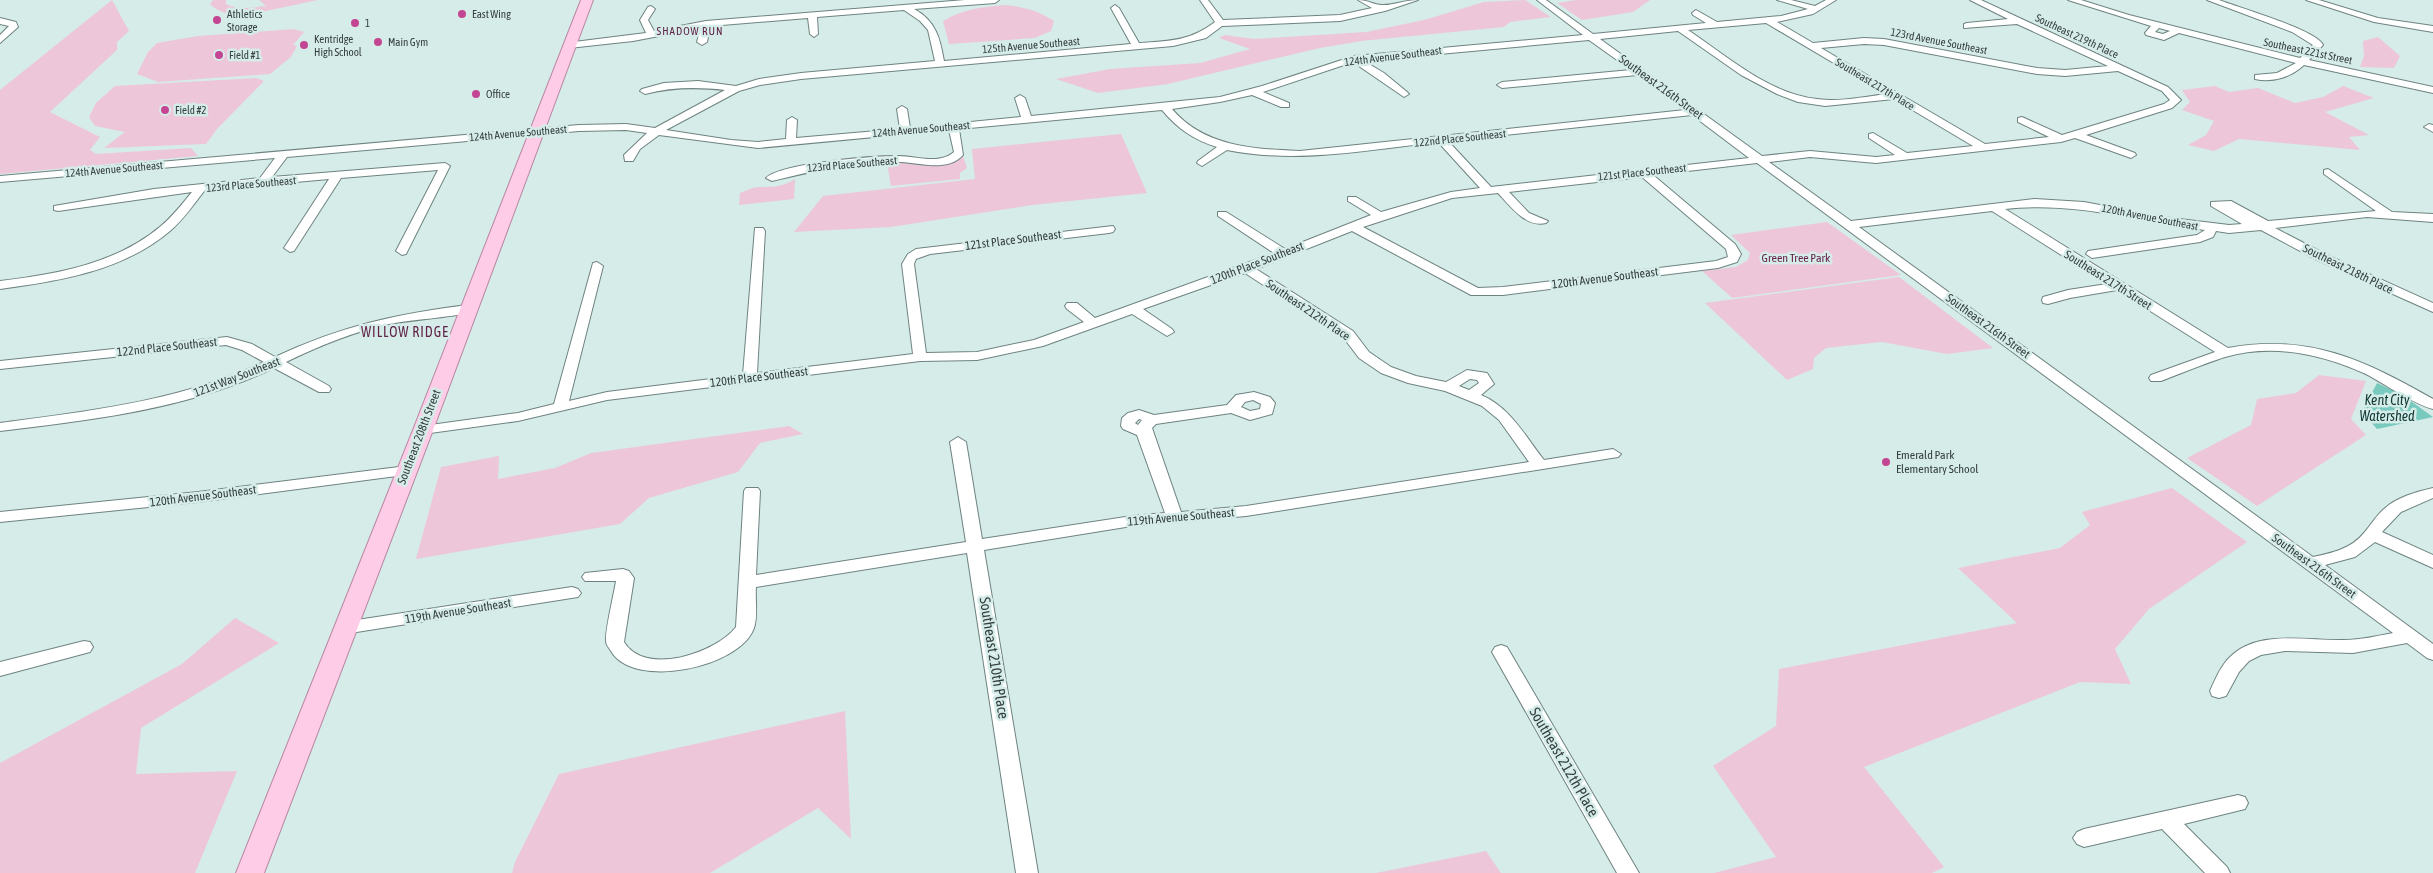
<svg xmlns="http://www.w3.org/2000/svg" width="2433" height="873" font-family="'Asap Condensed',sans-serif">
  <rect width="100%" height="100%" fill="#d5ece9"/>
  <!-- green -->
  <path fill="#eec6da" d="M 112,0 L 129,31 L 117,42 L 117,50 L 50,112 L 100,137 L 90,150 L 96,154 L 191,148 L 198,156 L 0,174 L 0,90 Z
    M 213,0 L 226,0 L 226,4 C 238,10 252,8 266,6 L 259,0 L 318,0 L 232,18 C 225,11 216,11 210,4 Z
    M 1525,0 L 1551,17 L 1510,22 L 1504,27 L 1361,41 L 1320,48 L 1168,84 L 1098,93 L 1056,79 L 1110,69 L 1200,63 L 1250,49 L 1219,38 L 1225,35 L 1254,39 L 1366,32 L 1424,20 L 1484,2 Z
    M 1576,0 L 1650,0 L 1633,12 L 1582,20 L 1557,3 Z
    M 1005,5 C 1023,7 1038,10 1054,21 L 1051,31 L 1035,38 L 949,44 L 943,21 C 963,9 982,7 1005,5 Z
    M 294,29 L 304,32 L 293,45 L 297,46 L 291,57 L 270,74 L 158,82 L 137,74 L 148,52 L 157,43 L 198,36 Z
    M 2378,37 L 2400,56 L 2394,68 L 2360,67 L 2364,56 L 2363,41 Z
    M 256,78 L 264,81 L 217,129 L 206,144 L 104,148 L 125,132 L 95,126 L 89,117 L 96,103 L 115,86 Z
    M 2215,86 L 2229,92 L 2258,88 L 2295,103 L 2323,97 L 2343,86 L 2374,98 L 2325,112 L 2369,135 L 2349,137 L 2360,150 L 2239,139 L 2214,151 L 2188,145 L 2206,135 L 2214,121 L 2182,110 L 2190,102 L 2182,90 Z
    M 1121,134 L 1147,193 L 1032,205 L 891,227 L 794,232 L 823,196 L 975,179 L 972,149 Z
    M 963,156 L 967,168 L 960,173 L 960,179 L 891,186 L 887,163 C 914,161 939,172 963,156 Z
    M 795,179 L 794,199 L 739,205 L 740,193 C 746,191 753,187 759,187 C 773,187 783,187 795,179 Z
    M 1827,222 L 1901,275 L 1732,298 L 1702,271 L 1736,267 L 1748,260 L 1750,253 L 1731,235 Z
    M 1899,277 L 1993,348 L 1947,354 L 1882,342 L 1826,348 L 1814,358 L 1813,369 L 1787,380 L 1705,303 Z
    M 2319,375 L 2366,381 L 2351,419 L 2366,435 L 2257,506 L 2187,458 L 2251,425 L 2257,399 L 2296,393 Z
    M 789,426 L 803,434 L 760,443 L 738,472 L 649,498 L 620,524 L 416,559 L 441,467 L 499,456 L 498,479 L 555,468 L 591,453 Z
    M 2172,488 L 2247,542 L 2149,609 L 2115,649 L 2131,684 L 2080,682 L 1864,767 L 1944,867 L 1932,873 L 1714,873 L 1776,857 L 1713,766 L 1776,726 L 1779,669 L 2017,623 L 1958,568 L 2060,548 L 2090,525 L 2082,512 Z
    M 235,618 L 279,643 L 141,728 L 136,774 L 237,771 L 195,873 L 0,873 L 0,763 L 182,664 Z
    M 845,711 L 851,839 L 818,808 L 710,873 L 512,873 L 515,862 L 559,774 Z
    M 1486,851 L 1501,873 L 1376,873 Z"/>
  <!-- water -->
  <path fill="#78c9be" d="M 2377,383 L 2401,394 L 2433,417 L 2377,429 L 2362,412 Z"/>
  <g fill="none" stroke-linecap="round" stroke-linejoin="round">
    <defs>
      <path id="minor" d="M 965,0 L 999,0 L 995,3 L 914,9 C 936,21 940,38 944,61 L 1131,44 L 1111,8 L 1115,5 L 1119,8 L 1139,43 C 1170,41 1190,41 1215,22 L 1200,0 L 1208,0 L 1223,20 L 1340,15 L 1372,8 L 1358,0 C 1368,0 1374,5 1382,5 C 1390,6 1406,0 1418,0 L 1385,11 L 1340,21 L 1222,26 L 1206,38 L 1173,46 L 801,79 L 760,85 L 739,91 L 666,130 L 731,140 L 758,142 L 786,139 L 787,120 L 792,117 L 797,120 L 796,138 L 900,129 L 897,109 L 902,106 L 907,109 L 910,128 L 1021,117 L 1015,98 L 1020,95 L 1025,98 L 1031,116 L 1220,97 L 1262,86 L 1354,56 L 1583,35 L 1537,0 L 1546,0 L 1593,34 L 1706,23 L 1693,15 L 1692,13 L 1696,10 L 1717,22 L 1781,16 L 1808,9 L 1777,0 L 1791,0 L 1815,6 L 1826,0 L 1836,0 L 1813,14 L 1777,22 L 1813,43 L 1864,38 L 1884,39 L 2037,68 L 2065,70 L 2108,66 L 2017,24 L 1964,28 L 1964,24 L 1967,23 L 2008,19 L 1970,0 L 1981,0 L 2168,87 L 2181,100 L 2172,108 L 2086,135 L 2135,153 L 2136,155 L 2131,158 L 2075,138 L 2061,142 L 1876,163 L 1810,157 L 1769,162 L 1851,221 L 2035,199 L 2084,202 L 2163,217 L 2229,225 L 2242,224 L 2211,206 L 2211,202 L 2231,201 L 2268,221 L 2376,211 L 2324,174 L 2324,170 L 2328,169 L 2392,212 L 2433,214 L 2433,222 L 2367,217 L 2275,228 L 2325,254 L 2433,303 L 2433,312 L 2317,260 L 2261,230 L 2229,233 L 2216,231 L 2213,237 L 2200,242 L 2092,258 L 2086,254 L 2088,251 L 2197,235 L 2205,230 C 2137,221 2074,201 2005,209 L 2228,348 C 2309,333 2364,360 2433,399 L 2433,409 C 2413,404 2385,384 2366,374 C 2322,354 2273,343 2225,357 C 2203,364 2182,373 2161,381 L 2151,381 L 2149,378 L 2151,375 L 2215,352 L 2117,290 L 2070,298 L 2048,304 L 2043,303 L 2042,300 L 2043,297 L 2068,290 L 2107,284 L 1992,211 L 1859,227 L 2313,557 C 2332,553 2351,549 2364,533 C 2371,525 2376,516 2384,509 C 2397,497 2416,492 2433,488 L 2433,498 L 2401,512 L 2382,532 L 2433,555 L 2433,568 L 2375,542 L 2355,557 L 2325,565 L 2433,644 L 2433,660 L 2427,658 L 2407,643 L 2353,653 L 2285,651 L 2261,655 L 2249,661 L 2239,672 L 2226,696 L 2219,698 L 2212,696 L 2210,691 C 2214,682 2218,672 2224,664 C 2251,627 2305,641 2344,640 C 2360,640 2377,636 2393,633 L 1757,163 L 1653,175 L 1735,244 L 1741,254 L 1737,262 L 1718,268 L 1503,295 L 1471,295 L 1352,231 L 1256,269 L 1353,331 L 1369,352 L 1391,367 L 1416,376 L 1446,382 L 1467,370 L 1487,373 L 1494,384 L 1481,395 C 1510,407 1525,436 1544,460 L 1613,449 L 1621,454 L 1618,457 L 1246,516 L 1132,526 L 984,550 L 1038,873 L 1016,873 L 967,553 L 756,587 C 755,599 758,617 754,628 C 740,668 633,690 611,651 C 610,649 606,645 606,641 C 605,631 614,594 616,581 L 585,581 L 582,577 L 585,573 L 623,569 L 629,571 L 634,578 L 624,642 C 645,677 716,653 736,627 L 744,491 L 746,488 L 758,488 L 760,491 L 756,575 L 966,542 L 950,442 L 958,437 L 966,442 L 982,539 L 1132,516 L 1165,513 L 1137,435 L 1123,429 L 1121,426 L 1122,418 L 1128,413 L 1139,410 L 1154,415 L 1227,405 L 1236,395 L 1254,392 L 1270,397 L 1275,403 L 1272,414 L 1250,420 L 1231,413 L 1156,424 L 1152,428 L 1181,512 L 1246,506 L 1529,462 L 1499,420 L 1482,406 L 1445,391 L 1408,383 L 1381,373 L 1359,358 L 1343,337 L 1245,273 L 1143,309 L 1172,329 L 1174,332 L 1167,336 L 1132,314 L 1043,346 L 977,360 L 920,361 L 607,400 L 518,421 L 423,434 L 416,430 L 423,426 L 518,413 L 554,404 L 593,263 L 597,262 L 603,266 L 569,401 L 607,392 L 743,375 L 755,228 L 763,228 L 765,231 L 757,373 L 913,354 L 902,264 L 908,254 L 916,249 L 1113,226 L 1115,229 L 1113,232 L 1109,233 L 930,254 L 916,259 L 914,264 L 926,353 L 977,352 L 1034,340 L 1084,322 L 1067,309 L 1065,306 L 1067,303 L 1077,303 L 1095,318 L 1274,253 L 1218,216 L 1218,212 L 1226,212 L 1285,249 L 1371,215 L 1348,201 L 1348,197 L 1356,197 L 1381,212 L 1451,192 L 1480,188 L 1438,142 C 1368,150 1297,164 1227,150 L 1202,166 L 1197,163 L 1198,161 L 1217,147 C 1194,140 1178,129 1162,110 L 959,129 L 963,155 C 948,172 920,163 901,162 C 857,160 814,171 772,181 L 766,178 C 781,163 874,156 898,156 C 916,156 939,165 954,152 L 949,130 L 758,148 L 659,135 L 640,149 L 633,161 L 625,161 L 624,155 L 647,133 L 626,130 L 579,131 L 287,157 L 272,177 L 445,163 L 450,166 L 406,254 L 402,255 L 396,251 L 438,170 L 341,178 L 294,251 L 290,252 L 284,248 L 329,179 L 205,190 C 194,204 183,220 170,231 C 123,271 59,281 0,289 L 0,281 C 57,274 116,264 161,226 C 173,216 182,204 192,192 L 58,211 L 54,210 L 54,206 L 154,189 L 260,178 L 275,158 L 0,182 L 0,176 L 579,125 L 626,124 L 655,128 L 725,90 C 697,87 672,87 645,94 L 640,91 L 642,89 L 664,83 L 698,81 L 736,86 L 759,79 L 801,73 L 935,61 L 928,30 L 920,21 L 904,10 L 817,17 L 818,34 L 814,37 L 810,34 L 808,18 L 710,26 L 707,42 L 702,45 L 697,42 L 701,28 L 633,41 L 569,48 L 564,45 L 566,43 L 646,33 L 640,20 L 648,7 L 651,6 L 655,9 L 648,20 L 654,31 L 706,21 ZM 1766,23 L 1886,94 C 1863,97 1840,102 1817,99 C 1769,94 1727,56 1688,30 ZM 1678,31 L 1741,75 L 1777,94 L 1798,102 L 1825,106 L 1894,99 L 1973,146 L 1907,153 L 1873,133 L 1869,134 L 1869,138 L 1895,155 L 1876,157 L 1810,151 L 1762,156 L 1600,39 ZM 1589,40 L 1631,70 L 1502,82 L 1497,85 L 1502,88 L 1637,75 L 1685,110 L 1300,151 C 1254,149 1204,147 1172,109 L 1220,102 L 1252,95 L 1281,107 L 1289,107 L 1289,103 L 1263,92 L 1353,62 L 1404,97 L 1409,94 L 1407,92 L 1384,73 L 1364,61 ZM 1864,44 L 1884,45 L 2037,74 L 2065,76 L 2118,71 L 2162,91 L 2170,100 L 2164,104 L 2062,135 L 2022,117 L 2018,118 L 2018,122 L 2049,137 L 1985,144 L 1821,48 ZM 1692,115 L 1749,158 L 1491,187 L 1448,141 ZM 1642,177 L 1726,249 L 1728,257 L 1716,261 L 1503,287 L 1478,288 L 1363,227 L 1452,198 L 1498,193 C 1510,206 1526,228 1546,223 L 1548,221 L 1529,213 L 1509,192 ZM 1470,379 L 1477,380 L 1479,383 L 1469,390 L 1459,386 ZM 1253,400 L 1261,404 L 1260,409 L 1250,411 L 1241,407 L 1245,402 ZM 1139,419 L 1142,420 L 1138,425 L 1135,423 Z
        M 2068,0 L 2081,0 L 2129,15 L 2300,58 L 2313,45 L 2292,32 L 2207,0 L 2219,0 C 2237,7 2317,30 2323,45 L 2309,60 L 2433,87 L 2433,93 L 2304,65 C 2291,77 2273,83 2255,79 L 2255,75 L 2277,73 L 2296,63 L 2179,33 L 2164,40 L 2146,35 L 2145,33 L 2151,26 ZM 2159,28 L 2170,31 L 2163,34 L 2155,32 Z
        M 2306,0 L 2319,0 L 2378,18 L 2433,26 L 2433,32 L 2374,22 Z
        M 0,18 L 16,22 L 18,27 L 0,43 L 0,35 L 9,26 L 0,24 Z
        M 2429,124 L 2433,125 L 2433,132 L 2424,127 Z
        M 468,305 L 473,306 L 475,309 L 473,312 C 446,318 417,319 389,324 C 353,332 319,346 286,362 L 329,386 L 331,389 L 329,392 L 319,392 L 274,368 C 188,409 94,420 0,431 L 0,423 C 91,411 180,401 264,362 L 242,350 L 226,345 L 0,369 L 0,361 L 227,337 L 252,344 L 275,357 C 341,326 396,314 468,305 Z
        M 407,466 L 412,468 L 415,471 L 412,474 L 198,502 L 0,522 L 0,512 L 198,492 Z
        M 572,587 L 578,589 L 581,593 L 578,597 L 344,634 L 338,632 L 335,628 L 338,624 L 344,622 Z
        M 84,641 L 90,642 L 93,647 L 90,652 L 0,676 L 0,662 Z
        M 1501,645 L 1507,647 L 1639,873 L 1617,873 L 1492,652 L 1495,647 Z
        M 2238,795 L 2245,797 L 2248,803 L 2245,809 L 2184,824 L 2227,867 L 2230,873 L 2205,873 L 2162,829 L 2084,847 L 2077,844 L 2073,838 L 2077,832 L 2084,829 Z"/>
      <path id="major" d="M 581,0 L 593,0 L 433,430 L 264,873 L 236,873 L 413,430 Z"/>
    </defs>
    <!-- minor casing -->
    <use href="#minor" stroke="#6e8380" stroke-width="2"/>
    <!-- major casing -->
    <use href="#major" stroke="#b885a1" stroke-width="2"/>
    <!-- minor -->
    <use href="#minor" fill="#fff" fill-rule="evenodd"/>
    <!-- major -->
    <use href="#major" fill="#fecce7" fill-rule="evenodd"/>
  </g>
  <!-- markers -->
  <g fill="#c44592" stroke="#d5ece9" stroke-width="2">
    <circle cx="462" cy="14" r="5"/>
    <circle cx="217" cy="20" r="5"/>
    <circle cx="355" cy="23" r="5"/>
    <circle cx="378" cy="42" r="5"/>
    <circle cx="304" cy="45" r="5"/>
    <circle cx="219" cy="55" r="5"/>
    <circle cx="476" cy="94" r="5"/>
    <circle cx="165" cy="110" r="5"/>
    <circle cx="1886" cy="462" r="5"/>
  </g>
  <g text-anchor="middle" stroke-width="5" stroke-linejoin="round" paint-order="stroke">
    <!-- far-poi labels -->
    <g font-size="11" fill="#353f3d" stroke="#d5ece9" text-anchor="start">
      <text x="227" y="18">Athletics<tspan x="227" dy="13">Storage</tspan></text>
      <text x="472" y="18">East Wing</text>
      <text x="365" y="27">1</text>
      <text x="314" y="43">Kentridge<tspan x="314" dy="13">High School</tspan></text>
      <text x="388" y="46">Main Gym</text>
      <text x="229" y="59">Field #1</text>
      <text x="486" y="98">Office</text>
      <text x="175" y="114">Field #2</text>
    </g>
    <!-- far-neighbourhood labels -->
    <g font-size="11" letter-spacing="1" fill="#602347" stroke="#d5ece9">
      <text x="690" y="35">SHADOW RUN</text>
    </g>
    <!-- far-street labels -->
    <g font-size="11" fill="#353f3d" stroke="#d5ece9">
      <text transform="translate(2077 36) rotate(25)" y="4">Southeast 219th Place</text>
      <text transform="translate(1939 41) rotate(11)" y="4">123rd Avenue Southeast</text>
      <text transform="translate(1031 45) rotate(-5)" y="4">125th Avenue Southeast</text>
      <text transform="translate(2308 51) rotate(12)" y="4">Southeast 221st Street</text>
      <text transform="translate(1393 56) rotate(-7)" y="4">124th Avenue Southeast</text>
      <text transform="translate(1875 84) rotate(31)" y="4">Southeast 217th Place</text>
      <text transform="translate(921 129) rotate(-5)" y="4">124th Avenue Southeast</text>
      <text transform="translate(518 133) rotate(-5)" y="4">124th Avenue Southeast</text>
      <text transform="translate(1460 138) rotate(-6)" y="4">122nd Place Southeast</text>
      <text transform="translate(852 164) rotate(-5)" y="4">123rd Place Southeast</text>
      <text transform="translate(114 169) rotate(-5)" y="4">124th Avenue Southeast</text>
      <text transform="translate(1642 172) rotate(-6)" y="4">121st Place Southeast</text>
      <text transform="translate(251 184) rotate(-5)" y="4">123rd Place Southeast</text>
      <text transform="translate(2150 217) rotate(11)" y="4">120th Avenue Southeast</text>
    </g>
    <!-- street labels -->
    <g font-size="12" fill="#353f3d" stroke="#d5ece9">
      <text transform="translate(1661 87) rotate(36)" y="4">Southeast 216th Street</text>
      <text transform="translate(1013 240) rotate(-7)" y="4">121st Place Southeast</text>
      <text transform="translate(1257 263) rotate(-21)" y="4">120th Place Southeast</text>
      <text transform="translate(2348 269) rotate(26)" y="4">Southeast 218th Place</text>
      <text transform="translate(1605 278) rotate(-7)" y="4">120th Avenue Southeast</text>
      <text transform="translate(2108 280) rotate(32)" y="4">Southeast 217th Street</text>
      <text transform="translate(1308 310) rotate(34)" y="4">Southeast 212th Place</text>
      <text transform="translate(1988 326) rotate(36)" y="4">Southeast 216th Street</text>
      <text transform="translate(167 347) rotate(-6)" y="4">122nd Place Southeast</text>
      <text transform="translate(237 377) rotate(-21)" y="4">121st Way Southeast</text>
      <text transform="translate(759 377) rotate(-7)" y="4">120th Place Southeast</text>
      <text transform="translate(419 437) rotate(-69)" y="4">Southeast 208th Street</text>
      <text transform="translate(203 496) rotate(-7)" y="4">120th Avenue Southeast</text>
      <text transform="translate(1181 517) rotate(-5)" y="4">119th Avenue Southeast</text>
      <text transform="translate(2314 566) rotate(36)" y="4">Southeast 216th Street</text>
      <text transform="translate(458 611) rotate(-9)" y="4">119th Avenue Southeast</text>
    </g>
    <!-- park labels -->
    <g font-size="12" fill="#641e48" stroke="#d5ece9">
      <text x="1796" y="262">Green Tree Park</text>
    </g>
    <!-- poi labels -->
    <g font-size="12" fill="#353f3d" stroke="#d5ece9" text-anchor="start">
      <text x="1896" y="459">Emerald Park<tspan x="1896" dy="14">Elementary School</tspan></text>
    </g>
    <!-- neighbourhood labels -->
    <g font-size="14" letter-spacing="1" fill="#602347" stroke="#d5ece9">
      <text x="405" y="337">WILLOW RIDGE</text>
    </g>
    <!-- water labels -->
    <g font-size="14" font-style="italic" fill="#0f3733" stroke="#d5ece9">
      <text x="2387" y="405">Kent City<tspan x="2387" dy="16">Watershed</tspan></text>
    </g>
    <!-- near-street labels -->
    <g font-size="15" fill="#353f3d" stroke="#d5ece9">
      <text transform="translate(994 658) rotate(81)" y="5">Southeast 210th Place</text>
      <text transform="translate(1564 762) rotate(60)" y="5">Southeast 212th Place</text>
    </g>
  </g>
</svg>
